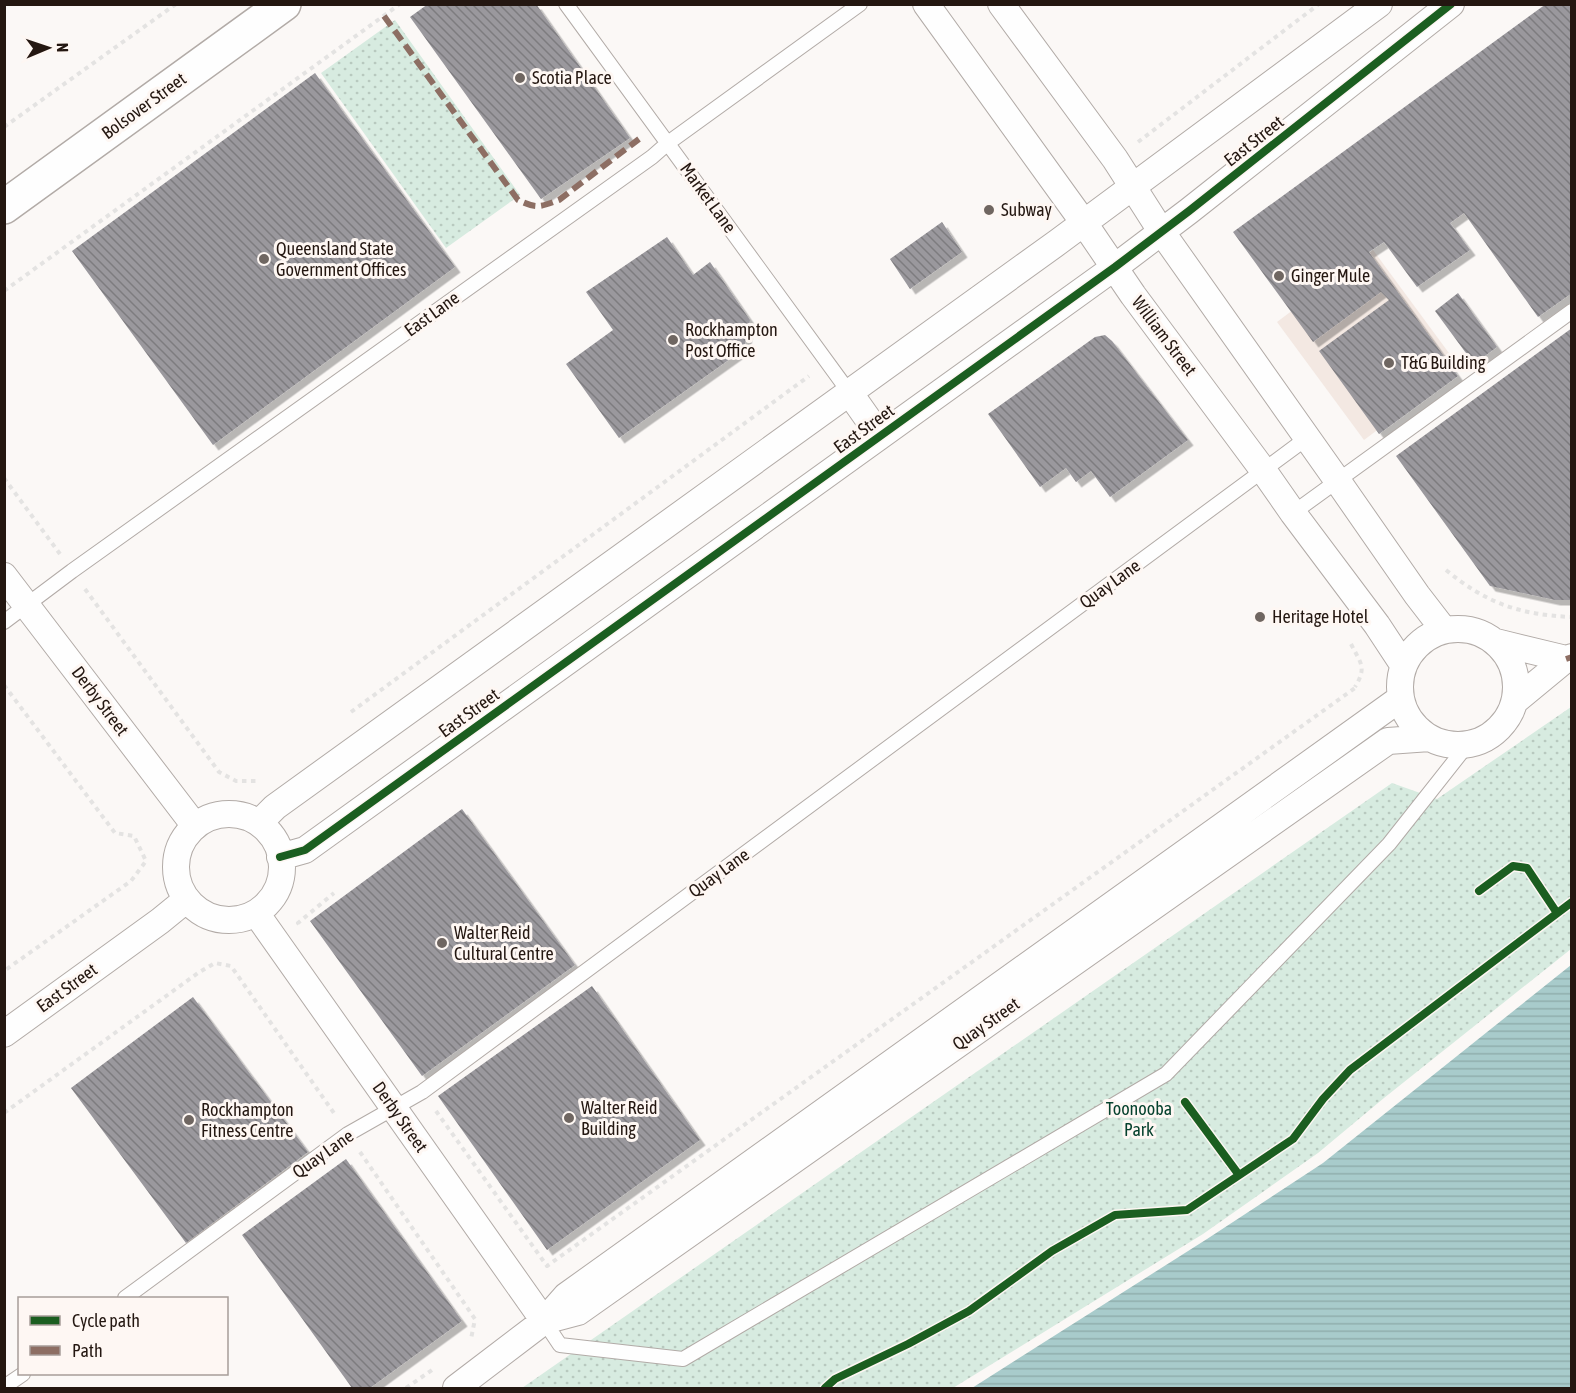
<svg xmlns="http://www.w3.org/2000/svg" width="1576" height="1393" font-family="'Asap Condensed',sans-serif">
  <defs>
    <pattern id="park-dots" width="8" height="8" patternUnits="userSpaceOnUse" patternTransform="scale(1.5)"><rect width="8" height="8" fill="#d7ebe0"/><path d="M2 2h.1M6 6h.1" fill="none" stroke="#b8c9bf" stroke-width="1.8" stroke-linecap="round"/></pattern>
    <pattern id="water-rules" width="6" height="5" patternUnits="userSpaceOnUse" patternTransform="scale(1.5)"><rect width="6" height="5" fill="#a8cbcb"/><path d="M0 2.5h6" fill="none" stroke="#90aead"/></pattern>
    <pattern id="building-back-hatch" width="6" height="6" patternUnits="userSpaceOnUse" patternTransform="scale(1.5)"><rect width="6" height="6" fill="#9a989d"/><path d="M-1 5l2 2M0 0l6 6M5-1l2 2" fill="none" stroke="#7d7b7f"/></pattern>
    <filter id="shadow"><feDropShadow dx="5.5" dy="5.5" stdDeviation="0" flood-color="#0004"/></filter>
  </defs>
  <rect width="100%" height="100%" fill="#fbf8f6"/>
  <!-- built -->
  <path fill="#f3e8e2" d="M 1373,250 L 1460,368 L 1364,440 L 1277,322 Z"/>
  <!-- park -->
  <path fill="url(#park-dots)" d="M 395,20 L 520,195 L 446,248 L 321,73 Z
    M 1571,707 L 1571,949 L 1384,1098 L 1318,1153 L 1203,1234 L 953,1388 L 522,1388 L 1392,783 L 1437,799 Z"/>
  <!-- water -->
  <path fill="url(#water-rules)" d="M 1571,965 L 1571,1388 L 972,1388 L 1207,1239 L 1323,1163 Z"/>
  <!-- building -->
  <path fill="url(#building-back-hatch)" filter="url(#shadow)" d="M 428,4 L 536,4 L 630,138 L 541,199 L 410,17 Z
    M 1546,4 L 1572,4 L 1572,293 L 1538,317 L 1464,213 L 1450,223 L 1470,250 L 1417,287 L 1384,242 L 1369,252 L 1458,376 L 1379,434 L 1319,351 L 1389,300 L 1381,292 L 1313,342 L 1233,232 Z
    M 315,73 L 455,267 L 213,445 L 72,251 Z
    M 942,222 L 962,252 L 910,289 L 890,259 Z
    M 667,237 L 693,275 L 710,262 L 750,320 L 744,349 L 619,438 L 566,364 L 613,330 L 586,292 Z
    M 1458,293 L 1497,347 L 1474,364 L 1435,311 Z
    M 1572,328 L 1572,600 L 1555,600 L 1490,586 L 1396,456 Z
    M 1105,335 L 1112,341 L 1188,440 L 1110,497 L 1091,471 L 1076,482 L 1066,468 L 1040,487 L 988,414 L 1095,337 Z
    M 462,809 L 575,965 L 422,1076 L 310,921 Z
    M 592,986 L 700,1140 L 547,1250 L 438,1096 Z
    M 193,997 L 308,1152 L 186,1243 L 71,1088 Z
    M 346,1159 L 462,1321 L 370,1388 L 352,1388 L 242,1235 Z"/>
  <g fill="none" stroke-linecap="round" stroke-linejoin="round">
    <defs>
      <path id="lane" d="M 566,4 L 849,392
        M 1293,513 L 1572,311
        M 4,622 L 72,571 L 652,157 L 668,143 L 860,4
        M 125,1298 L 348,1134 L 422,1092 L 1307,438
        M 544,1321 L 560,1345 L 683,1359 L 1166,1074 L 1389,844 L 1468,744
        M 4,1387 L 23,1374"/>
      <path id="street" d="M 926,4 L 1084,223 L 1133,295 L 1263,470 L 1293,513 L 1377,625 L 1404,666
        M 1001,4 L 1115,159 L 1161,231 L 1337,480 L 1417,595 L 1444,630
        M 849,392 L 880,436
        M 4,576 L 195,826
        M1400 687a58 58 0 1 1 116 0a58 58 0 1 1-116 0Z
        M 1496,642 L 1566,659
        M 1515,701 L 1566,659 L 1572,657
        M176 867a53 53 0 1 1 106 0a53 53 0 1 1-106 0Z
        M 259,823 L 275,807 L 1058,242 L 1379,4
        M 280,857 L 305,850 L 1115,267 L 1189,211 L 1451,4
        M 256,913 L 544,1321
        M 4,1034 L 160,921 L 187,899
        M 544,1321 L 578,1312 L 1388,741 L 1430,738
        M 456,1388 L 544,1321 L 566,1296 L 1401,698"/>
      <path id="secondary" d="M 4,207 L 284,4"/>
    </defs>
    <!-- lane casing -->
    <use href="#lane" stroke="#b2aba7" stroke-width="16"/>
    <!-- street casing -->
    <use href="#street" stroke="#b2aba7" stroke-width="28"/>
    <!-- secondary casing -->
    <use href="#secondary" stroke="#b2aba7" stroke-width="36"/>
    <!-- path -->
    <path stroke="#e4e3e2" stroke-width="4" stroke-dasharray="4.5 4.5" stroke-linecap="butt" d="M 4,127 L 176,4
      M 1138,142 L 1319,4
      M 4,291 L 400,4
      M 4,478 L 60,554
      M 1446,570 C 1486,603 1520,615 1572,617
      M 85,589 L 219,772 L 236,781 L 258,781
      M 1351,644 C 1361,664 1367,667 1355,687
      M 4,685 L 115,833 L 134,836 L 146,861 L 131,881 L 4,971
      M 351,712 L 809,376
      M 1490,748 L 1498,743 L 1511,729
      M 299,924 L 298,923 L 334,893
      M 436,1111 L 547,1266 L 1355,688
      M 4,1113 L 198,973 L 215,963 L 231,966 L 336,1116
      M 360,1152 L 475,1319 L 471,1339
      M 406,1388 L 432,1370"/>
    <!-- lane -->
    <use href="#lane" stroke="#fefefe" stroke-width="14"/>
    <!-- street -->
    <use href="#street" stroke="#fefefe" stroke-width="26"/>
    <!-- secondary -->
    <use href="#secondary" stroke="#fefefe" stroke-width="33"/>
    <!-- quiet -->
    <path stroke="#8d6e63" stroke-width="6" stroke-dasharray="12 6" stroke-linecap="butt" d="M 384,16 L 518,200 C 537,209 540,207 559,200 L 639,139
      M 1566,659 L 1572,657"/>
    <defs>
      <path id="cycleway" d="M 280,857 L 305,850 L 1115,267 L 1189,211 L 1451,4
        M 1479,891 L 1513,866 L 1527,868 L 1557,913
        M 1185,1102 L 1239,1175
        M 825,1388 L 835,1379 L 908,1344 L 969,1311 L 1052,1251 L 1115,1215 L 1187,1210 L 1293,1139 L 1323,1099 L 1350,1070 L 1572,902"/>
    </defs>
    <!-- cycleway casing -->
    <use href="#cycleway" stroke="#fef7f3" stroke-width="11"/>
    <!-- cycleway -->
    <use href="#cycleway" stroke="#1b5e20" stroke-width="8"/>
  </g>
  <!-- markers -->
  <g fill="#6f6661" stroke="#fef7f3" stroke-width="2">
    <circle cx="520" cy="78" r="6"/>
    <circle cx="989" cy="210" r="6"/>
    <circle cx="264" cy="259" r="6"/>
    <circle cx="1279" cy="276" r="6"/>
    <circle cx="673" cy="340" r="6"/>
    <circle cx="1389" cy="363" r="6"/>
    <circle cx="1260" cy="617" r="6"/>
    <circle cx="442" cy="943" r="6"/>
    <circle cx="569" cy="1118" r="6"/>
    <circle cx="189" cy="1120" r="6"/>
  </g>
  <g text-anchor="middle" stroke-width="6" stroke-linejoin="round" paint-order="stroke">
    <!-- poi labels -->
    <g font-size="18" fill="#241711" stroke="#fef7f3" text-anchor="start">
      <text x="532" y="84">Scotia Place</text>
      <text x="1001" y="216">Subway</text>
      <text x="276" y="255">Queensland State<tspan x="276" dy="21">Government Offices</tspan></text>
      <text x="1291" y="282">Ginger Mule</text>
      <text x="685" y="336">Rockhampton<tspan x="685" dy="21">Post Office</tspan></text>
      <text x="1401" y="369">T&amp;G Building</text>
      <text x="1272" y="623">Heritage Hotel</text>
      <text x="454" y="939">Walter Reid<tspan x="454" dy="21">Cultural Centre</tspan></text>
      <text x="581" y="1114">Walter Reid<tspan x="581" dy="21">Building</tspan></text>
      <text x="201" y="1116">Rockhampton<tspan x="201" dy="21">Fitness Centre</tspan></text>
    </g>
    <!-- street labels -->
    <g font-size="18" fill="#241711" stroke="#fef7f3">
      <text transform="translate(144 106) rotate(-36)" y="6">Bolsover Street</text>
      <text transform="translate(1254 141) rotate(-38)" y="6">East Street</text>
      <text transform="translate(708 198) rotate(54)" y="6">Market Lane</text>
      <text transform="translate(432 314) rotate(-36)" y="6">East Lane</text>
      <text transform="translate(1164 336) rotate(53)" y="6">William Street</text>
      <text transform="translate(864 429) rotate(-36)" y="6">East Street</text>
      <text transform="translate(1110 584) rotate(-36)" y="6">Quay Lane</text>
      <text transform="translate(100 701) rotate(53)" y="6">Derby Street</text>
      <text transform="translate(469 713) rotate(-36)" y="6">East Street</text>
      <text transform="translate(719 873) rotate(-36)" y="6">Quay Lane</text>
      <text transform="translate(67 988) rotate(-36)" y="6">East Street</text>
      <text transform="translate(986 1024) rotate(-35)" y="6">Quay Street</text>
      <text transform="translate(400 1117) rotate(55)" y="6">Derby Street</text>
      <text transform="translate(323 1154) rotate(-35)" y="6">Quay Lane</text>
    </g>
    <!-- park labels -->
    <g font-size="18" fill="#06422e" stroke="#fef7f3">
      <text x="1139" y="1115">Toonooba<tspan x="1139" dy="21">Park</tspan></text>
    </g>
  </g>
  <!-- border -->
  <rect width="1576" height="1393" fill="none" stroke="#241711" stroke-width="12"/>
  <!-- legend -->
  <rect x="18" y="1297" width="210" height="78" fill="#fef7f3" stroke="#a79d99" stroke-width="1.5"/>
  <rect x="30" y="1316" width="30" height="9" fill="#1b5e20" stroke="#a79d99" stroke-width="1.5"/>
  <text x="72" y="1327" font-size="18" fill="#241711">Cycle path</text>
  <rect x="30" y="1346" width="30" height="9" fill="#8d6e63" stroke="#a79d99" stroke-width="1.5"/>
  <text x="72" y="1357" font-size="18" fill="#241711">Path</text>
  <!-- north arrow -->
  <g transform="translate(48 48) rotate(88)" stroke="#fef7f3" stroke-width="4.5" paint-order="stroke">
  <path d="M0-4.5L10 22L0 15L-10 22Z" fill="#241711"/>
  <text y="-9" font-size="16" font-weight="bold" text-anchor="middle" fill="#241711">N</text>
  </g>
</svg>
